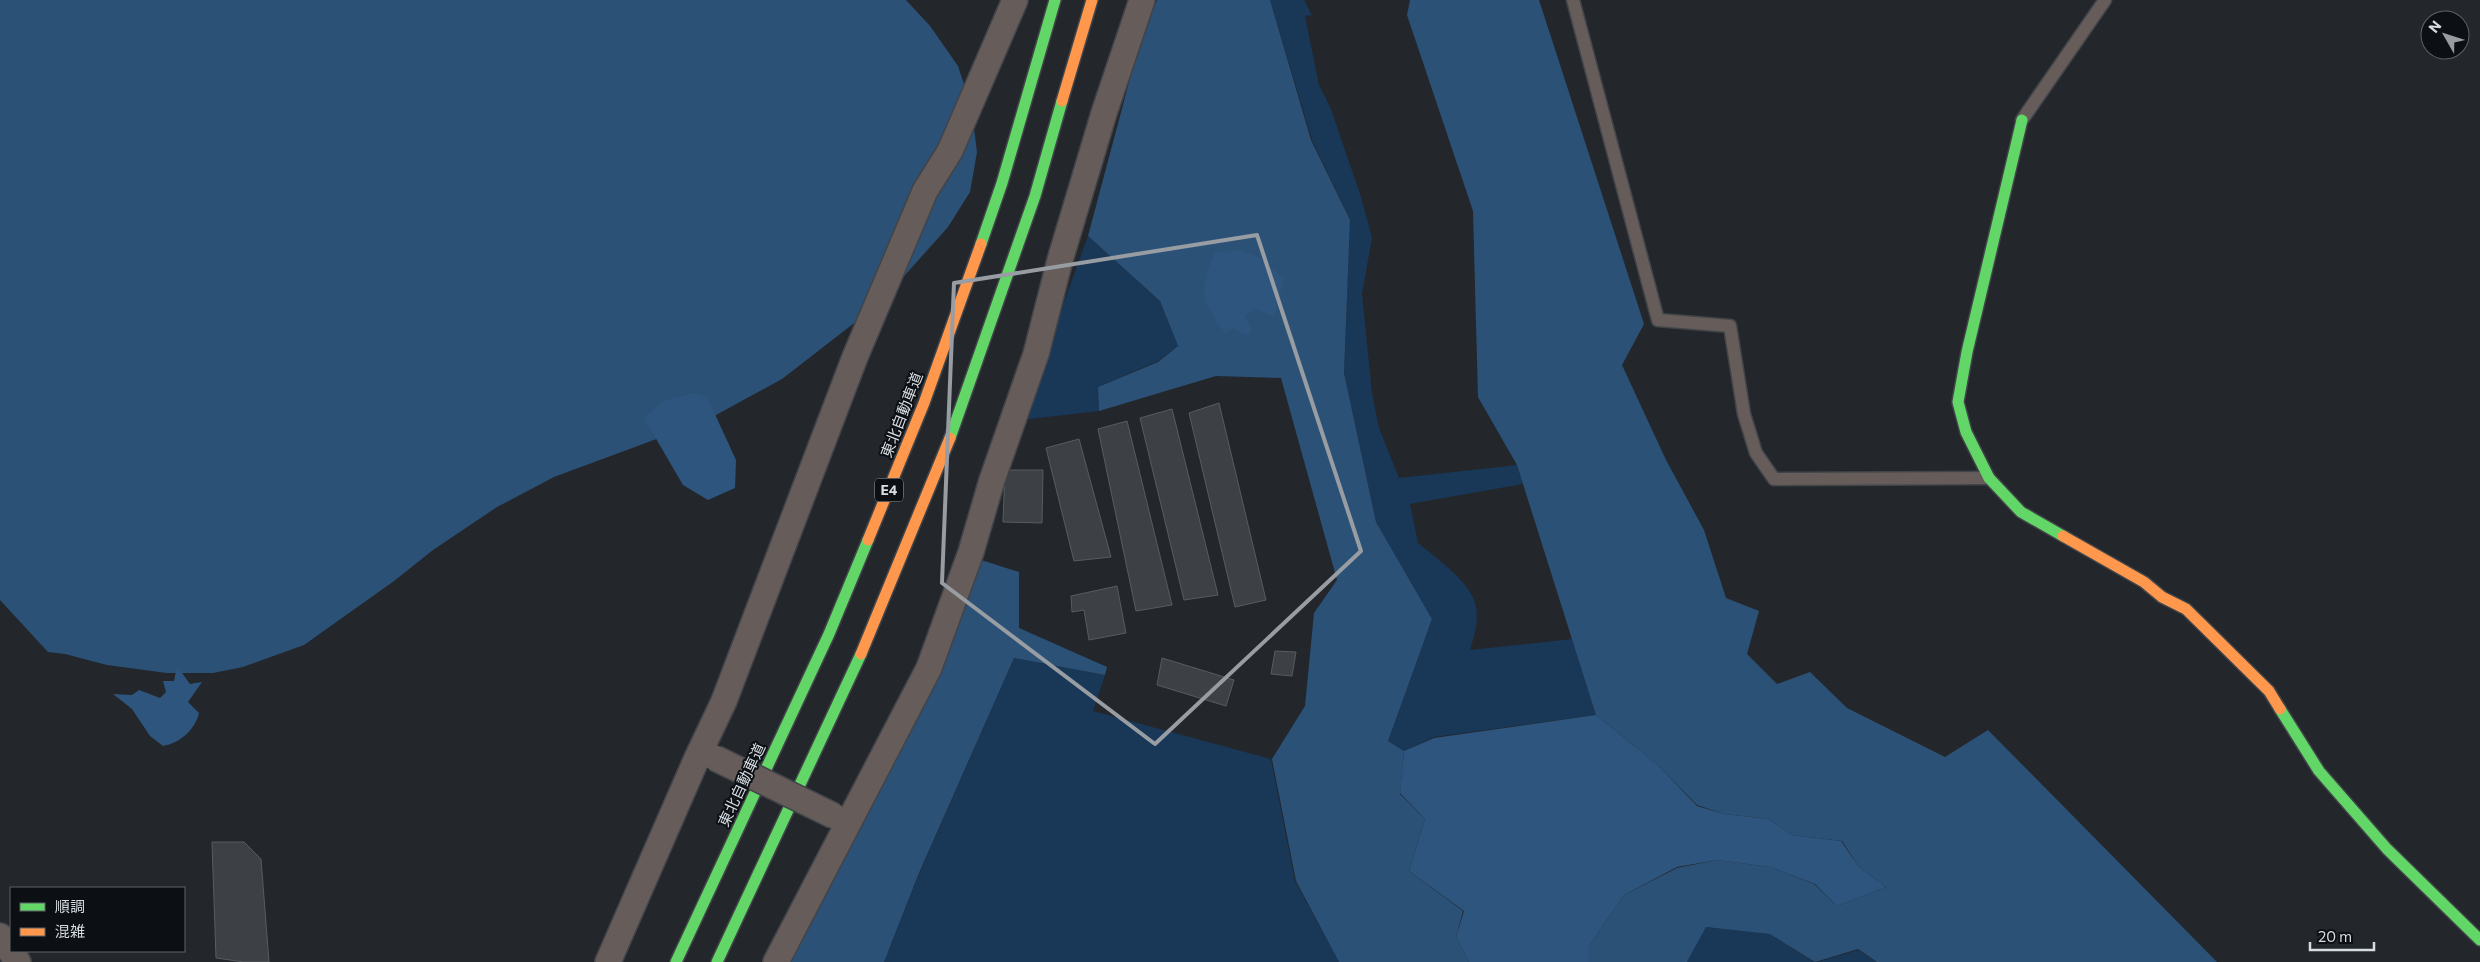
<svg xmlns="http://www.w3.org/2000/svg" width="2480" height="962" font-family="Commissioner,'Noto Sans JP',sans-serif">
  <rect width="100%" height="100%" fill="#23272c"/>
  <!-- green -->
  <path fill="#193756" d="M 1270,0 L 1304,0 L 1312,15 L 1305,16 L 1319,85 L 1331,109 L 1361,197 L 1372,238 L 1362,294 L 1372,393 L 1379,428 L 1399,478 L 1517,465 L 1523,484 L 1410,504 L 1418,543 C 1434,556 1468,581 1474,600 C 1480,617 1475,634 1470,650 L 1573,639 L 1596,715 L 1434,737 L 1404,751 L 1388,741 L 1432,619 L 1376,522 L 1344,373 L 1350,220 L 1312,140 Z
    M 1088,236 L 1160,301 L 1178,346 L 1158,361 L 1098,387 L 1099,411 L 1021,420 Z
    M 1014,658 L 1105,675 L 1093,711 L 1271,759 L 1295,881 L 1339,962 L 884,962 L 919,874 Z
    M 1706,927 L 1771,934 L 1814,962 L 1687,962 Z
    M 1858,950 L 1877,962 L 1817,962 Z"/>
  <!-- forest -->
  <path fill="#2c5177" d="M 0,0 L 906,0 L 930,26 L 958,66 L 971,106 L 977,152 L 970,192 L 948,227 L 880,303 L 782,379 L 705,421 L 554,477 L 497,507 L 433,550 L 394,581 L 304,645 L 243,667 L 213,673 L 167,673 L 107,665 L 65,654 L 48,652 L 0,600 Z
    M 1157,0 L 1270,0 L 1311,140 L 1350,220 L 1344,373 L 1376,522 L 1432,619 L 1388,741 L 1404,751 L 1400,794 L 1425,819 L 1409,871 L 1463,911 L 1456,937 L 1469,962 L 1339,962 L 1296,881 L 1272,759 L 1305,706 L 1314,613 L 1337,580 L 1281,378 L 1216,376 L 1099,411 L 1098,387 L 1158,362 L 1178,346 L 1160,301 L 1088,236 L 1140,41 Z
    M 1410,0 L 1539,0 L 1644,324 L 1622,365 L 1666,460 L 1704,530 L 1726,598 L 1759,611 L 1747,654 L 1777,684 L 1810,672 L 1847,708 L 1945,757 L 1988,730 L 2217,962 L 1877,962 L 1858,949 L 1815,962 L 1770,934 L 1706,927 L 1687,962 L 1589,962 L 1589,946 L 1624,895 L 1677,868 L 1717,860 L 1770,867 L 1814,884 L 1837,906 L 1886,887 L 1859,867 L 1842,841 L 1792,835 L 1769,819 L 1724,814 L 1697,805 L 1658,765 L 1596,715 L 1517,465 L 1478,397 L 1473,211 L 1407,15 Z
    M 978,559 L 1019,572 L 1019,628 L 1107,667 L 1105,675 L 1014,658 L 919,873 L 884,962 L 782,962 Z"/>
  <!-- water -->
  <path fill="#2e557d" d="M 1239,250 L 1259,257 L 1284,279 L 1274,317 L 1255,308 L 1245,316 L 1252,331 L 1246,335 L 1234,328 L 1225,333 C 1200,298 1200,293 1214,253 Z
    M 693,393 L 707,397 L 736,460 L 735,488 L 708,500 L 683,485 L 644,418 L 663,401 Z
    M 177,666 L 190,684 L 202,682 L 188,702 L 199,713 C 195,730 180,743 163,746 L 150,736 L 132,709 L 113,694 L 132,695 L 139,690 L 160,698 L 166,692 L 163,681 L 174,681 Z
    M 1596,715 L 1658,765 L 1697,806 L 1724,814 L 1769,819 L 1792,835 L 1841,841 L 1859,867 L 1886,887 L 1837,906 L 1815,884 L 1770,867 L 1717,860 L 1677,867 L 1624,895 L 1589,946 L 1589,962 L 1469,962 L 1456,937 L 1464,911 L 1409,871 L 1425,819 L 1400,793 L 1404,751 L 1434,738 Z"/>
  <!-- building -->
  <path fill="#3d4145" stroke="#585c60" d="M 1219,403 L 1266,600 L 1235,607 L 1189,413 Z
    M 1172,409 L 1218,595 L 1184,600 L 1140,418 Z
    M 1127,421 L 1172,605 L 1136,611 L 1098,429 Z
    M 1079,439 L 1111,557 L 1074,561 L 1046,448 Z
    M 1005,470 L 1043,470 L 1042,523 L 1003,522 Z
    M 1117,586 L 1126,633 L 1089,640 L 1084,610 L 1072,612 L 1071,596 Z
    M 1275,651 L 1296,652 L 1292,676 L 1271,674 Z
    M 1162,658 L 1234,680 L 1226,706 L 1157,685 Z
    M 212,842 L 244,842 L 261,859 L 269,962 L 244,962 L 216,958 Z"/>
  <g fill="none" stroke-linecap="round" stroke-linejoin="round">
    <defs>
      <path id="lane" d="M 1573,0 L 1658,320 L 1730,326 L 1744,414 L 1756,453 L 1774,479 L 1989,478
        M 2022,120 L 2105,0"/>
      <path id="street" d="M 0,936 L 18,962
        M 608,962 L 697,758 L 724,701 L 855,357 L 925,191 L 950,151 L 1015,0
        M 776,962 L 929,668 L 971,552 L 992,480 L 1036,354 L 1060,260 L 1104,113 L 1142,0"/>
      <path id="fast" d="M 2022,120 L 1967,352 L 1958,402 L 1966,432 L 1989,478 L 2021,512 L 2063,536
        M 981,244 L 1002,183 L 1055,0
        M 950,438 L 1035,196 L 1062,101
        M 2280,709 L 2319,771 L 2387,849 L 2480,940
        M 676,962 L 829,634 L 868,540
        M 717,962 L 861,654"/>
      <path id="slow" d="M 1062,101 L 1092,0
        M 2063,536 L 2144,582 L 2162,597 L 2186,609 L 2269,691 L 2280,709
        M 868,540 L 924,403 L 981,244
        M 861,654 L 950,438"/>
    </defs>
    <!-- lane casing -->
    <use href="#lane" stroke="#414448" stroke-width="15"/>
    <!-- street casing -->
    <use href="#street" stroke="#414448" stroke-width="28"/>
    <!-- fast casing -->
    <use href="#fast" stroke="#414448" stroke-width="14"/>
    <!-- slow casing -->
    <use href="#slow" stroke="#414448" stroke-width="14"/>
    <!-- lane -->
    <use href="#lane" stroke="#665c5a" stroke-width="12"/>
    <!-- street -->
    <use href="#street" stroke="#665c5a" stroke-width="25"/>
    <!-- fast -->
    <use href="#fast" stroke="#63d668" stroke-width="11"/>
    <!-- slow -->
    <use href="#slow" stroke="#ff974d" stroke-width="11"/>
    <defs>
      <path id="street-bridge" d="M 715,758 L 834,816"/>
    </defs>
    <!-- street-bridge casing -->
    <use href="#street-bridge" stroke="#414448" stroke-width="28" stroke-linecap="butt"/>
    <!-- street-bridge -->
    <use href="#street-bridge" stroke="#665c5a" stroke-width="25"/>
  </g>
  <!-- marked area -->
  <path fill="none" stroke="#989da3" stroke-width="4" stroke-linejoin="round" d="M 1257,235 L 1361,551 L 1155,744 L 942,583 L 954,283 Z"/>
  <g text-anchor="middle" stroke-width="4" stroke-linejoin="round" paint-order="stroke">
    <!-- shield labels -->
    <rect fill="#0c1014" stroke="#9aa0a5" stroke-width="1" x="875" y="478.5" width="28" height="23" rx="4"/>
    <g font-size="14" font-weight="bold" fill="#d7dde3">
      <text x="889" y="495">E4</text>
    </g>
    <!-- street labels -->
    <g font-size="15" fill="#d7dde3" stroke="#0c1014">
      <text transform="translate(902 415) rotate(-69)" y="5">東北自動車道</text>
      <text transform="translate(742 785) rotate(-65)" y="5">東北自動車道</text>
    </g>
  </g>
  <!-- legend -->
  <rect x="10" y="887" width="175" height="65" fill="#0c1014" stroke="#5d6267"/>
  <rect x="20" y="903" width="25" height="8" fill="#63d668" stroke="#5d6267"/>
  <text x="55" y="912" font-size="15" fill="#d7dde3">順調</text>
  <rect x="20" y="928" width="25" height="8" fill="#ff974d" stroke="#5d6267"/>
  <text x="55" y="937" font-size="15" fill="#d7dde3">混雑</text>
  <!-- north arrow -->
  <g transform="translate(2445 35) rotate(309)"><circle r="24" fill="#0c1014" stroke="#5d6267"/>
  <path d="M0-4L9 19L0 12L-9 19Z" fill="#989da3"/>
  <text y="-8" font-size="14" font-weight="bold" text-anchor="middle" fill="#d7dde3">N</text>
  </g>
  <!-- scale -->
  <path d="M2310 942v8h64v-8" fill="none" stroke="#d7dde3" stroke-width="2.5"/>
  <text x="2318" y="942" font-size="15" fill="#d7dde3" stroke="#0c1014" stroke-width="4" paint-order="stroke">20 m</text>
</svg>
